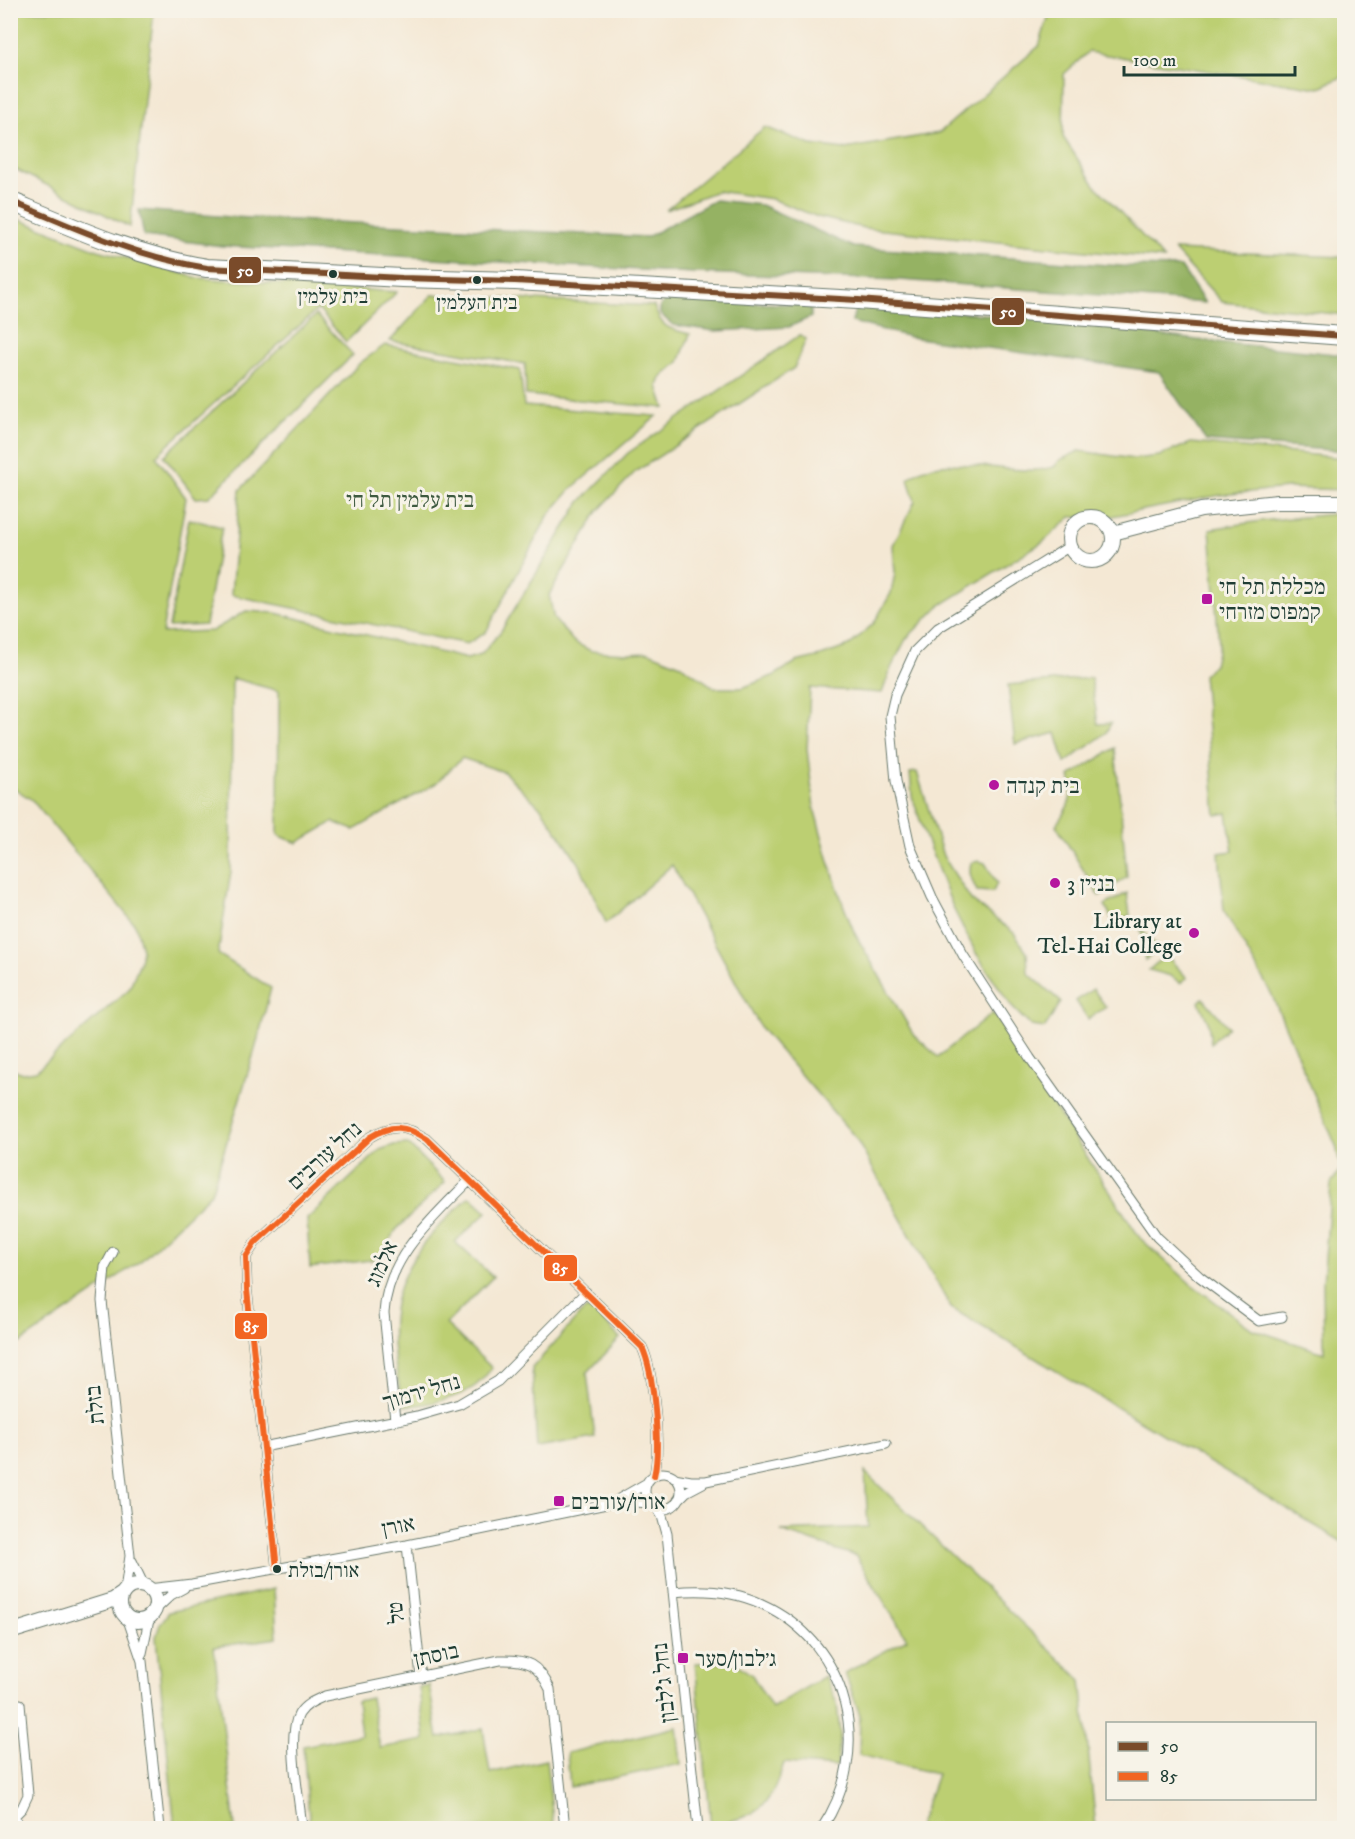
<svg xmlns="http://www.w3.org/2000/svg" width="1355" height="1839" font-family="'IM FELL DW Pica','Frank Ruhl Libre',serif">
  <rect width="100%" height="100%" fill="#f7f3e8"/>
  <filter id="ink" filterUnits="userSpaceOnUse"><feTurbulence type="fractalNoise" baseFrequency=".0167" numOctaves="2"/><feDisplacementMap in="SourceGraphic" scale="12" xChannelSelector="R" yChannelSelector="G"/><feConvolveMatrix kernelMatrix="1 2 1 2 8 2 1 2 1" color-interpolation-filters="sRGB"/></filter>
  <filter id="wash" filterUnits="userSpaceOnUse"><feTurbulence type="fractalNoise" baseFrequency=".008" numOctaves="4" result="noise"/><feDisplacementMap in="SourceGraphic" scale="24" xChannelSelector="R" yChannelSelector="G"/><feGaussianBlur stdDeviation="1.35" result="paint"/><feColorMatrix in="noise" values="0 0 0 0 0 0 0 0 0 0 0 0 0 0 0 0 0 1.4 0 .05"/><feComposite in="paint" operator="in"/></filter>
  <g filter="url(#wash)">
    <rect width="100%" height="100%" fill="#f4e8d4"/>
    <!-- green -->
    <path fill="#bccf72" stroke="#6e8653" stroke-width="1.5" d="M 10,11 L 154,11 L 130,227 L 11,167 Z
      M 1047,11 L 1344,11 L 1344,76 L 1318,88 L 1088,52 L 1064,74 L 1063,137 L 1094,184 L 1164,259 L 864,228 L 818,217 L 772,199 L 717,191 L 666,210 L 765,127 L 811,145 L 845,149 L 939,133 L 1039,46 L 1049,15 Z
      M 10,216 L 98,250 L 198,278 L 397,292 L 346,342 L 318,309 L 156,456 L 186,498 L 162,633 L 212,631 L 246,611 L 275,613 L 467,659 L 481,655 L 501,631 L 580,502 L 628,453 L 800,335 L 806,339 L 794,368 L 635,472 L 598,511 L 549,595 L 554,619 L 574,642 L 591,651 L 628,653 L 649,652 L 681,665 L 715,688 L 742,688 L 775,675 L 796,662 L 821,656 L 849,646 L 874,623 L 891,593 L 895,573 L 893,545 L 915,501 L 908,479 C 940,450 996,473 1035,470 C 1042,470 1048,468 1054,467 L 1060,460 L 1079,451 L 1134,459 L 1159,456 L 1191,443 L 1344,458 L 1344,490 L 1287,488 L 1221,495 L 1113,516 L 1071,517 L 1043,542 L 939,606 L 906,639 L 891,668 L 882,693 L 810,688 L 807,749 L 814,808 L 830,865 L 844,907 L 855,934 L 913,1034 L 938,1057 L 993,1013 L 1140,1238 L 1191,1284 L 1252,1329 L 1324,1353 L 1323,1283 L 1331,1184 L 1341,1169 L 1336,1146 L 1271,993 L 1224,911 L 1219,853 L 1233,851 L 1227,813 L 1216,815 L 1203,675 L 1214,664 L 1219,644 L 1210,529 L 1261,521 L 1344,513 L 1344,1543 L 951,1308 L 855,1137 L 762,1030 L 672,865 L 606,923 L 579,863 L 542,809 L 504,772 L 462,758 L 435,784 L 354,830 L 333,822 L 297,843 L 278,835 L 279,691 L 232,678 L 231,871 L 218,954 L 271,988 L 256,1046 L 211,1193 L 142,1260 L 11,1349 L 11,1068 L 22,1073 L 36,1071 L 129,989 L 140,962 L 142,949 L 136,926 L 32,800 L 11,786 Z
      M 1174,250 L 1344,257 L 1344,315 L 1222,302 Z
      M 432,295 L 654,306 C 661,328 669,329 690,334 L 679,362 L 661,378 L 658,386 L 665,408 L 526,395 L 525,364 L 390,341 Z
      M 316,315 L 353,355 L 209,497 L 196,498 L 164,456 Z
      M 385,345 L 520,370 L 524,406 L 657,416 L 572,488 L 548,516 L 486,632 L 467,644 L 231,595 L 240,490 L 360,363 Z
      M 189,519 L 222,527 L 205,625 L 169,627 Z
      M 1091,678 L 1098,724 L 1111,723 L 1106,733 L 1065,763 L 1056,733 L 1015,744 L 1008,685 Z
      M 1115,748 L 1127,877 L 1099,896 L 1056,825 C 1068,808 1075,796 1070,776 Z
      M 917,772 L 943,856 L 971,900 L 1014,933 L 1027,953 L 1028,973 L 1061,1002 L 1045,1028 L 1031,1026 L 1012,1007 L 976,953 L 954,910 L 927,841 L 912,796 L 910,773 Z
      M 979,861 L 985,863 L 997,883 L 993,892 L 977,891 C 972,881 968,874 971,863 Z
      M 1127,893 L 1130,915 L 1114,923 L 1105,905 Z
      M 1141,929 L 1159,949 L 1145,960 Z
      M 1166,955 L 1187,978 L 1180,983 L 1171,976 L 1149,970 Z
      M 1093,989 L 1106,1007 L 1088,1019 L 1076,1001 Z
      M 1203,998 L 1228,1027 L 1211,1043 L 1208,1022 L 1199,1002 Z
      M 408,1144 L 445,1182 L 396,1230 L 378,1259 L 310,1268 L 307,1219 L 380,1150 L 394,1145 Z
      M 470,1196 L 487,1212 L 455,1242 L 493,1277 L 446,1324 L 492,1368 C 487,1374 482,1381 475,1386 C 463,1396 421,1408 405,1405 L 402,1401 C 390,1342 383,1297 422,1246 C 436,1227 454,1212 470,1196 Z
      M 587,1309 L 592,1310 L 620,1338 L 587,1373 L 595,1438 L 537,1448 L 532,1368 L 582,1312 Z
      M 865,1472 L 1081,1680 L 1096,1828 L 918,1828 L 937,1774 L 859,1755 L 860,1715 L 845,1673 L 907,1639 L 856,1556 L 781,1531 L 868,1527 Z
      M 274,1589 L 277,1638 L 214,1647 L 235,1828 L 175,1828 L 156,1637 L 160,1624 L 169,1612 Z
      M 695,1663 L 735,1663 L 752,1675 L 772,1708 L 825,1676 L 837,1704 L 840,1735 L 837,1767 L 784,1763 C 779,1777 774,1794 763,1805 C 751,1818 727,1821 711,1826 Z
      M 429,1685 L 438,1738 L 483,1729 L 490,1773 L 546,1760 L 554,1828 L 310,1828 L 303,1746 L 361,1735 L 357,1701 L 371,1698 L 380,1748 L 425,1740 L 419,1687 Z
      M 677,1727 L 681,1764 L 570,1787 L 567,1753 Z"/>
    <!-- forest -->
    <path fill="#95b264" stroke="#5a784c" stroke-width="1.5" d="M 715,200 L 761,205 L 853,247 L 1122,266 L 1181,267 L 1205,303 L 901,280 L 694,273 L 222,246 L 144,236 L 139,210 L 231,217 L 647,237 Z
      M 666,300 L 811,305 L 811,317 L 789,327 L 715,331 L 673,325 L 660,314 L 660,306 Z
      M 856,304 L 1032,318 L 1197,340 L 1344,355 L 1344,451 L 1206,441 L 1159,372 L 910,337 L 852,322 Z"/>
  </g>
  <g filter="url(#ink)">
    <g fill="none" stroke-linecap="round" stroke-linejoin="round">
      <defs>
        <path id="street" d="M 1070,546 L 938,628 L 915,651 L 895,695 L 890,716 L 896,781 L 910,846 L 932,897 L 963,955 L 1030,1058 L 1157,1237 L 1200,1277 L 1259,1321 L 1282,1317
          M 113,1252 L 105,1267 L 102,1301 L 130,1556 L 125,1590
          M 395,1420 L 384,1313 C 387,1257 433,1218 470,1180
          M 263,1447 L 417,1416 L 459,1404 L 498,1381 L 586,1292
          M645 1491a18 18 0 1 1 36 0a18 18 0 1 1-36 0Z
          M 674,1478 L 691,1481 L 706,1481 L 886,1444
          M 619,1499 L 647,1483
          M 678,1500 L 686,1492 L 703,1483
          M 657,1508 L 662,1516 L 667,1534 L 698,1828
          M 407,1545 L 421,1677
          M 132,1561 L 144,1586
          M 277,1569 L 247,1290 L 246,1257 L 255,1243 L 370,1137 C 392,1124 405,1125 427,1139 L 642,1347 C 654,1372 661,1449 654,1476
          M 148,1589 L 192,1584 L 407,1545 L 621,1501 L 649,1503
          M 673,1592 C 703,1589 734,1591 762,1604 C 850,1644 874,1751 822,1828
          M 10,1608 L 13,1631
          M 153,1612 L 171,1595 L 184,1588
          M 127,1617 L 142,1661 L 160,1828
          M 142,1653 L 150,1615
          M 10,1814 L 19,1824 L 20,1828
          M 13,1817 L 22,1808 L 28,1795 L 20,1704
          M 302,1828 C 300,1801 286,1736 299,1714 C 305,1704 316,1700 325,1696 L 500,1660 C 527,1659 538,1664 550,1689 L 565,1828"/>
        <path id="secondary" d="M1069 539a22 22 0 1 1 44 0a22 22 0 1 1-44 0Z
          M 1113,533 L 1201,510 L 1277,502 L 1344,502
          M120 1603a18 18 0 1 1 36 0a18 18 0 1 1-36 0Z
          M 10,1632 L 113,1600 L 122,1594"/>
        <path id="highway" d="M 10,201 C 74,228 138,257 207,268 L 402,278 L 515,281 L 858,300 L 1344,336"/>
      </defs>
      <!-- street casing -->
      <use href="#street" stroke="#6a796c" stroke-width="11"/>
      <!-- secondary casing -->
      <use href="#secondary" stroke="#6a796c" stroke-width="16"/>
      <!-- highway casing -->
      <use href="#highway" stroke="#6a796c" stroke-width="20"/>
      <!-- street -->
      <use href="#street" stroke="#fff" stroke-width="9"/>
      <!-- secondary -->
      <use href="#secondary" stroke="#fff" stroke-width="14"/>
      <!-- highway -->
      <use href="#highway" stroke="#fff" stroke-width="18"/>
      <defs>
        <path id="bus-1" d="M 10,201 C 74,228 138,257 207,268 L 402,278 L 515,281 L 858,300 L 1344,336"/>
        <path id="bus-2" d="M 277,1569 L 247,1290 L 246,1257 L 255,1243 L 370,1137 C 392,1124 405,1125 427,1139 L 642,1347 C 654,1372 661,1449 654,1476"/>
      </defs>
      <!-- bus-1 casing -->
      <use href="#bus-1" stroke="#f7f3e8" stroke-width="10"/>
      <!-- bus-2 casing -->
      <use href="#bus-2" stroke="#f7f3e8" stroke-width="10"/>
      <!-- bus-1 -->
      <use href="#bus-1" stroke="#7a4b2a" stroke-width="6"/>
      <!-- bus-2 -->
      <use href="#bus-2" stroke="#f26522" stroke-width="6"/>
    </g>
  </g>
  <!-- markers -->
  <g fill="#1f3d34" stroke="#f7f3e8" stroke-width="2">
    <circle cx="333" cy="274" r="5"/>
    <circle cx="477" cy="280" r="5"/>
    <circle cx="277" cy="1569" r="5"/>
  </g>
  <g fill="#b5179e" stroke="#f7f3e8" stroke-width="2">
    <rect x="1201" y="593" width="12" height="12" rx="3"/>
    <circle cx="994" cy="785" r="6"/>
    <circle cx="1055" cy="883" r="6"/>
    <circle cx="1194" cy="933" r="6"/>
    <rect x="553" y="1495" width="12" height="12" rx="3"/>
    <rect x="677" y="1652" width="12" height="12" rx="3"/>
  </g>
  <g text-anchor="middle" stroke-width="6" stroke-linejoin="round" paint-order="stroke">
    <!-- bus labels -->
    <g font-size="20" fill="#1f3d34" stroke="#f7f3e8">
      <text x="333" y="303">בית עלמין</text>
      <text x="477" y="309">בית העלמין</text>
      <text x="288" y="1577" text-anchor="start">אורן/בזלת</text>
    </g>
    <!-- park labels -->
    <g font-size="22" fill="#3e5a40" stroke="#f7f3e8">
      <text x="410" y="507">בית עלמין תל חי</text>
    </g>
    <!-- poi labels -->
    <g font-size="22" fill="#1f3d34" stroke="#f7f3e8" text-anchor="start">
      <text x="1219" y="594">מכללת תל חי<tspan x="1219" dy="25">קמפוס מזרחי</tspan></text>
      <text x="1006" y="793">בית קנדה</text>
      <text x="1067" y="891">בניין 3</text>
      <text x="1182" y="928" text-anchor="end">Library at<tspan x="1182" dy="25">Tel-Hai College</tspan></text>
      <text x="571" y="1509">אורן/עורבים</text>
      <text x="695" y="1666">ג׳לבון/סער</text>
    </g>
    <!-- street labels -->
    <g font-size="22" fill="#1f3d34" stroke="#f7f3e8">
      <text transform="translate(324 1155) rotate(-42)" y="8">נחל עורבים</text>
      <text transform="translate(381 1263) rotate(-65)" y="8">אלמוג</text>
      <text transform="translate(421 1391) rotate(-16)" y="8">נחל ירמוך</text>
      <text transform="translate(94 1405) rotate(-96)" y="8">בזלת</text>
      <text transform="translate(398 1525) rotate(-11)" y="8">אורן</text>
      <text transform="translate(395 1613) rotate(-96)" y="8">טל</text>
      <text transform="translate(436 1654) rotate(-12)" y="8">בוסתן</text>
      <text transform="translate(663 1683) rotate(-96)" y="8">נחל ג'לבון</text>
    </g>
  </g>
  <g stroke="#f7f3e8" stroke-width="2">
    <rect x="228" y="256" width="34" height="28" rx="6" fill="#7a4b2a"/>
    <rect x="991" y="297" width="34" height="29" rx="6" fill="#7a4b2a"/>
    <rect x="543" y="1254" width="35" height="28" rx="6" fill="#f26522"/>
    <rect x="234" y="1312" width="34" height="28" rx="6" fill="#f26522"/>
  </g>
  <g font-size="16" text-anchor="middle" font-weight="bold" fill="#fff">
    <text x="245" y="276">50</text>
    <text x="1008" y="317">50</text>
    <text x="560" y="1274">85</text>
    <text x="251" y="1332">85</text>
  </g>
  <!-- margin -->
  <rect width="1355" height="1839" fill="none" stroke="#f7f3e8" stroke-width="36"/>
  <!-- legend -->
  <rect x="1106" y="1722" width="210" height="78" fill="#f7f3e8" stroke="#a1aaa0" stroke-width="1.5"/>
  <rect x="1118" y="1742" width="30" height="9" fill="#7a4b2a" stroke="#a1aaa0" stroke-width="1.5"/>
  <text x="1160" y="1752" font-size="18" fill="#1f3d34">50</text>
  <rect x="1118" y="1772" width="30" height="9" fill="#f26522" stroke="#a1aaa0" stroke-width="1.5"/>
  <text x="1160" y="1782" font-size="18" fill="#1f3d34">85</text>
  <!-- scale -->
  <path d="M1124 66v9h171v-9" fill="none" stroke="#1f3d34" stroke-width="3"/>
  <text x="1133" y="66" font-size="18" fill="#1f3d34" stroke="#f7f3e8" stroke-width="4.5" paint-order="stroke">100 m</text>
</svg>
